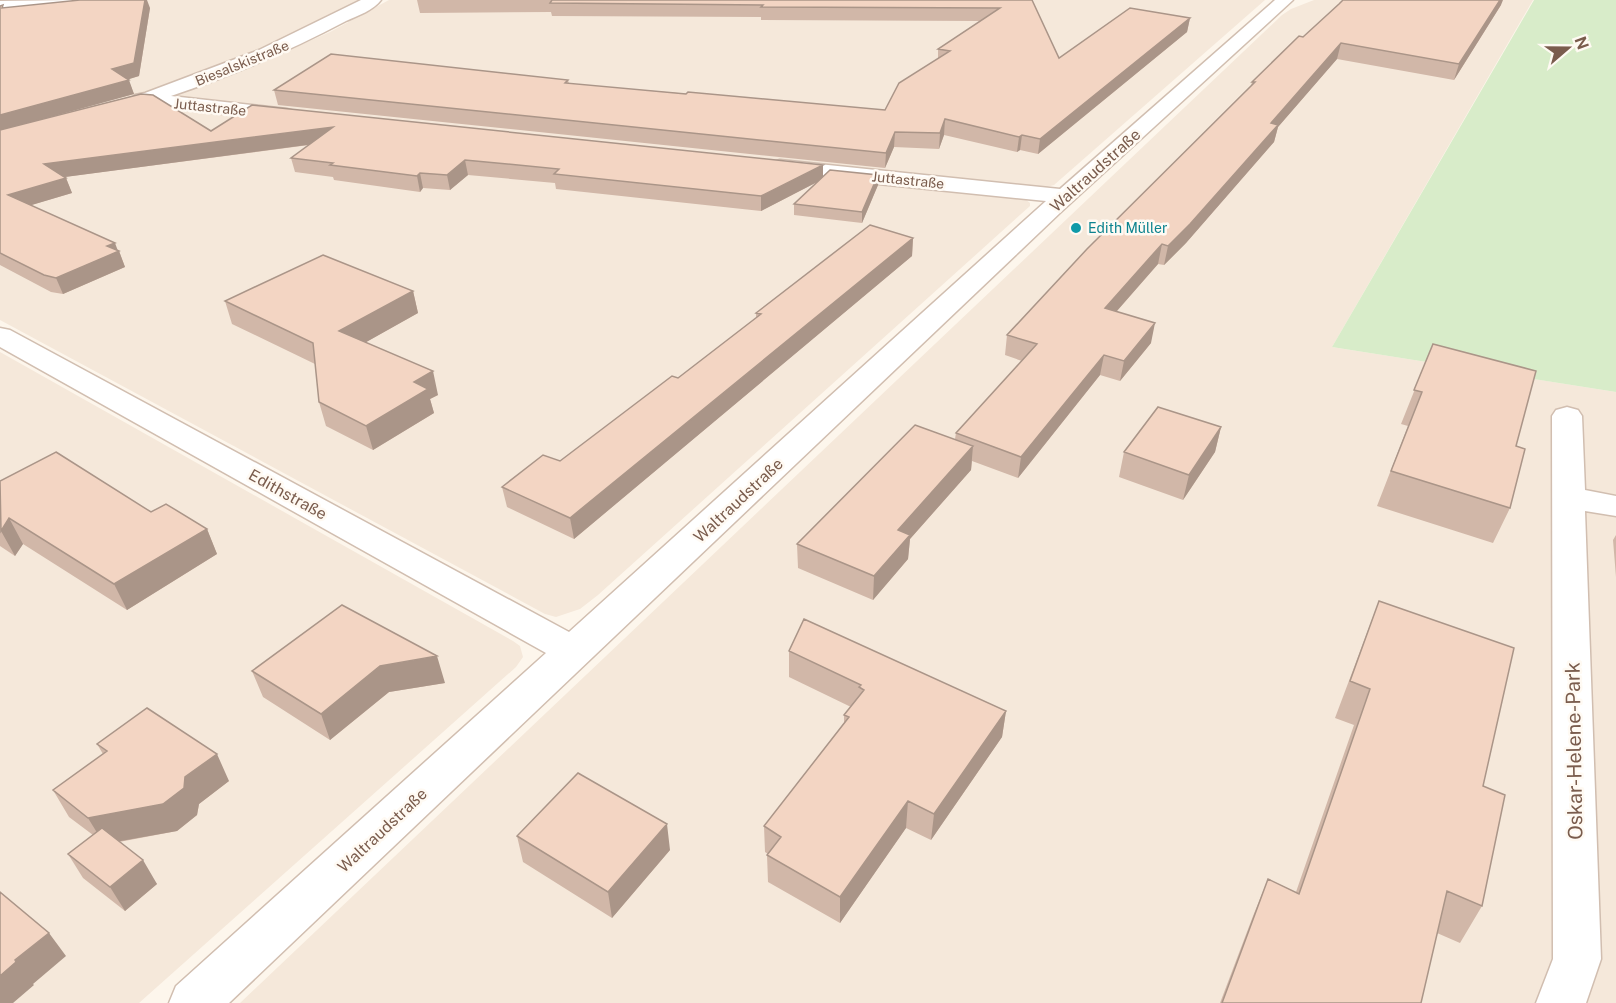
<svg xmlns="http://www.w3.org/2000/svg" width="1616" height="1003" font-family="'Public Sans',sans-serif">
  <rect width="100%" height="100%" fill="#fdf6ec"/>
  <!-- residential -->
  <path fill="#f5e8da" d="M 102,0 L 362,0 L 301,33 L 205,72 L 128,98 L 0,134 Z
    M 389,0 L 1265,0 L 1054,185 L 1047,187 L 176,99 L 176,95 L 181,93 L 237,73 L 330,32 Z
    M 1314,0 L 1533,0 L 1332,347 L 1616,392 L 1616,1003 L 240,1003 L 1282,15 L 1291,9 Z
    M 149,107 L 1014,197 L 1025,199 L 1030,203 L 1030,206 L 598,595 L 580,609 L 556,617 L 545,614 L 0,320 L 0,146 Z
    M 0,352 L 513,641 L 520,646 L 523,657 L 516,667 L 139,1003 L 0,1003 Z"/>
  <!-- green -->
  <path fill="#d8ecc9" d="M 1534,0 L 1616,0 L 1616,392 L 1332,347 Z"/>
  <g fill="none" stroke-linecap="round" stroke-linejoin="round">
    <defs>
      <path id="minor" d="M 73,0 L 65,5 L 0,11 L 0,1 Z
        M 361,0 L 381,0 C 374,10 357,16 346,21 C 289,51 231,76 171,96 L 287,109 L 294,111 L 297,115 L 294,119 L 287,121 L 142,105 L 135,103 L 132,99 L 135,95 L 145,93 L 259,50 Z
        M 1275,0 L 1293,0 L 1061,212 L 229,1003 L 169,1003 L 176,986 L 546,653 L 0,347 L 0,328 L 10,330 L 569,632 L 1046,201 L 780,174 L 772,172 L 769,167 L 772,162 L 780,160 L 1060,189 Z
        M 1567,407 L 1578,410 L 1582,416 L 1585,490 L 1616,496 L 1616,516 L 1585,511 L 1601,959 L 1586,1003 L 1536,1003 L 1553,959 L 1552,416 L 1556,410 Z"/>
    </defs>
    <!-- minor casing -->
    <use href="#minor" stroke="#d1beb0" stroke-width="3"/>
    <!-- minor -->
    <use href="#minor" fill="#fff" fill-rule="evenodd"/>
  </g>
  <!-- wall -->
  <path fill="#d1b7a8" d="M 417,0 L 1032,0 L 1059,58 L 1190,18 L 1187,32 L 1038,154 L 1020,150 L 1017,152 L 944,135 L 939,149 L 894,147 L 885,168 L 278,105 L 274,90 L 568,80 L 569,84 L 885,110 L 938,59 L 938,49 L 980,21 L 761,20 L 761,17 L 552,16 L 551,12 L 420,13 Z
    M 3,5 L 3,8 L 150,8 L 139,76 L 128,79 L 134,94 L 16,126 L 211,131 L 823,177 L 878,185 L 862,223 L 794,215 L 794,204 L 817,182 L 761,211 L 556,189 L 555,183 L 468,175 L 450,190 L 423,188 L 420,192 L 334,180 L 333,177 L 295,172 L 291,158 L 309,145 L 64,177 L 66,178 L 72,193 L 31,205 L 119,251 L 125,267 L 63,294 L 51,292 L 0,265 L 0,6 Z
    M 1501,5 L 1454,80 L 1337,59 L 1278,127 L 1274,142 L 1186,243 L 1164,265 L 1158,264 L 1116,312 L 1151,343 L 1120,381 L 1100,375 L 1018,478 L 972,461 L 971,470 L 910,539 L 908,559 L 873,600 L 798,568 L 797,544 L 955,439 L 956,433 L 1022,361 L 1005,355 L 1007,335 L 1251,86 L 1252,82 L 1303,37 Z
    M 913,238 L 912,256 L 574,539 L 507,507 L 502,487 L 560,461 L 678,378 L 756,318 L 756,313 Z
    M 413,291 L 418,313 L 366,342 L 438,395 L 430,399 L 434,413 L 373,450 L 326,426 L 319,402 L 315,364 L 232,324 L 225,301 Z
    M 1433,344 L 1516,446 L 1510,508 L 1493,543 L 1377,506 L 1408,426 L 1401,424 Z
    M 1221,427 L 1215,452 L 1183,500 L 1119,477 L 1124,452 Z
    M 0,481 L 151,512 L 207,529 L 217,554 L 127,610 L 23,544 L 15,556 L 0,546 Z
    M 1616,535 L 1616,577 L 1613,540 Z
    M 1379,601 L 1483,786 L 1482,906 L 1460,943 L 1437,933 L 1421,1003 L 1220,1003 L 1253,916 L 1268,879 L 1296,892 L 1354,725 L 1335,718 L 1365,638 Z
    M 789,651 L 1006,711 L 1002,737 L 931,840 L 906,828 L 840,923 L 768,882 L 767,855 L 768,854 L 765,852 L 764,826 L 844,723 L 844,715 L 851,707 L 789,677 Z
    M 252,671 L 445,683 L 389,692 L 330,740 L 263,697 Z
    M 97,744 L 229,781 L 199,804 L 197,815 L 177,831 L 119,842 L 157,884 L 125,911 L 83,878 L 68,854 L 93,835 L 69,817 L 53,790 L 103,754 Z
    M 517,836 L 670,850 L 612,918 L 523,862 Z"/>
  <!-- shaded-wall -->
  <path fill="#aa9588" d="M 145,0 L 147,0 L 150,8 L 139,76 L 117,83 L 112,69 Z
    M 1500,0 L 1503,0 L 1501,5 L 1454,80 L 1459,64 Z
    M 1190,18 L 1187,32 L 1038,154 L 1040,139 Z
    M 1341,43 L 1337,59 L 1278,127 L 1274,142 L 1186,243 L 1164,265 L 1168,246 L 1271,123 Z
    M 129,80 L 134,94 L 0,131 L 0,115 Z
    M 945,119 L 944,135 L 939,149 L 940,133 Z
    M 333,127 L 337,141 L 50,179 L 44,164 Z
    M 895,132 L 894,147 L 885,168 L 886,153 Z
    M 1022,135 L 1020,150 L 1017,152 L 1019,137 Z
    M 465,160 L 468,175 L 450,190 L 447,175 Z
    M 823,165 L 823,179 L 761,211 L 761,196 Z
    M 420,173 L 423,188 L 420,192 L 417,176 Z
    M 878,175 L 878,185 L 862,223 L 862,212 Z
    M 66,178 L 72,193 L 15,210 L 8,195 Z
    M 913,238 L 912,256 L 574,539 L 570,518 Z
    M 115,243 L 118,251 L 119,251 L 125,267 L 63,294 L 56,278 L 107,246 Z
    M 1162,244 L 1158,264 L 1102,328 L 1105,308 Z
    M 413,291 L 418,313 L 345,354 L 339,331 Z
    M 1155,323 L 1151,343 L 1120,381 L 1124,361 Z
    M 1104,355 L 1100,375 L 1018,478 L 1021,457 Z
    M 433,371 L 438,395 L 430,399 L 434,413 L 373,450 L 366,426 L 414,382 Z
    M 1221,427 L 1215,452 L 1183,500 L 1189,475 Z
    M 973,446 L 971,470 L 910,539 L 908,559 L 873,600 L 874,576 L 898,530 Z
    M 9,518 L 23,544 L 15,556 L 1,531 Z
    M 207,529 L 217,554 L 127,610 L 114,584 Z
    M 437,656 L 445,683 L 389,692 L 330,740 L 321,714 L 380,666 Z
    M 1006,711 L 1002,737 L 931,840 L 934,814 Z
    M 217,754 L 229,781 L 199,804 L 197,815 L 177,831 L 104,844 L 88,818 L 185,777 Z
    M 908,801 L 906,828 L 840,923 L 840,897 Z
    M 667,824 L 670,850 L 612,918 L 608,892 Z
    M 143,860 L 157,884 L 125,911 L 110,887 Z
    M 49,933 L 66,956 L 33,984 L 34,985 L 13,1003 L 0,1003 L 0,976 L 15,960 Z"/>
  <!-- building -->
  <path fill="#f3d5c3" stroke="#aa9588" stroke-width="1.5" d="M 80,0 L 145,0 L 134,63 L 112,69 L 129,80 L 0,115 L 0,6 L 3,5 L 2,8 Z
    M 552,0 L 1032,0 L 1059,58 L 1130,8 L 1190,18 L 1040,139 L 1022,135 L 1019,137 L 945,119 L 940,133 L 895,132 L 886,153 L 274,90 L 331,54 L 568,80 L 565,83 L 686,94 L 688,92 L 885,110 L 899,83 L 950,51 L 938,49 L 1000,8 L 761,7 L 763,5 L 550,3 Z
    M 1343,0 L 1500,0 L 1459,64 L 1341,43 L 1271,123 L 1278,125 L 1190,224 L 1168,246 L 1162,244 L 1105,308 L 1155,323 L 1124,361 L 1104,355 L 1021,457 L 956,433 L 1037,344 L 1007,335 L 1087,249 L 1255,82 L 1252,82 L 1299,36 L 1303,37 L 1339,4 Z
    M 141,94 L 153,95 L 211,131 L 252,105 L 823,165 L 761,196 L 554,174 L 559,169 L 465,160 L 447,175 L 420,173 L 417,176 L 330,165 L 333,163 L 291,158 L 333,127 L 44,164 L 66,178 L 8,195 L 115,243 L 107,246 L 119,251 L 56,278 L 44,275 L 0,253 L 0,130 Z
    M 830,170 L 878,175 L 862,212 L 794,204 Z
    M 870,225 L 913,238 L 570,518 L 502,487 L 543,455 L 560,461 L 672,376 L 678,378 L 761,314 L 756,313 Z
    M 323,255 L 413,291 L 339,331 L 433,371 L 414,382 L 428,389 L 366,426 L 319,402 L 313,343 L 225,301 Z
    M 1433,344 L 1536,371 L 1516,446 L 1525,449 L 1510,508 L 1391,471 L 1422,392 L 1414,390 Z
    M 1158,407 L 1221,427 L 1189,475 L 1124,452 Z
    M 915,425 L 973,446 L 898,530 L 910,535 L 874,576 L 797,544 Z
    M 56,452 L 151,512 L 166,504 L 207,529 L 114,584 L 9,518 L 1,531 L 0,481 Z
    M 1379,601 L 1514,648 L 1483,786 L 1505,795 L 1482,906 L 1447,891 L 1421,1003 L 1222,1003 L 1268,879 L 1299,894 L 1370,689 L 1350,681 Z
    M 342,605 L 437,656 L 380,666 L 321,714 L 252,671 Z
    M 804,619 L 1006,711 L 934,814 L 908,801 L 840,897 L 767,855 L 781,837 L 764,826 L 849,717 L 844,715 L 864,690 L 859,687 L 861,685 L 789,651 Z
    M 147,708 L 217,754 L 185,777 L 184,788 L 163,804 L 88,818 L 53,790 L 107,751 L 97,744 Z
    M 578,773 L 667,824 L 608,892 L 517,836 Z
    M 102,828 L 143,860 L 110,887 L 68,854 Z
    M 0,892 L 49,933 L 15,960 L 16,962 L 0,976 Z"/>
  <!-- markers -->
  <circle fill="#0f9aa8" stroke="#fffaf3" stroke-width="2" cx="1076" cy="228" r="6"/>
  <g text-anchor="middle" stroke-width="5" stroke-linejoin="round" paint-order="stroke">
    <!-- far-street labels -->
    <g font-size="14" fill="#7a5c4d" stroke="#fffaf3">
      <text transform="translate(242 63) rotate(-22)" y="5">Biesalskistraße</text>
      <text transform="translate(210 107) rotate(6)" y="5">Juttastraße</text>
      <text transform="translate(908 180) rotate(6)" y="5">Juttastraße</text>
    </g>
    <!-- far-culture labels -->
    <g font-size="14" fill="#0d838f" stroke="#fffaf3" text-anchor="start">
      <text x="1088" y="233">Edith Müller</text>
    </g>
    <!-- street labels -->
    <g font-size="16" fill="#7a5c4d" stroke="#fffaf3">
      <text transform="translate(1095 170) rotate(-42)" y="6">Waltraudstraße</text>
      <text transform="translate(288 494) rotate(29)" y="6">Edithstraße</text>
      <text transform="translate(738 500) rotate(-43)" y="6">Waltraudstraße</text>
      <text transform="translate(382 830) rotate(-43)" y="6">Waltraudstraße</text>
    </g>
    <!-- near-street labels -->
    <g font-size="20" fill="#7a5c4d" stroke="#fffaf3">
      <text transform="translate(1574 751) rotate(-91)" y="7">Oskar-Helene-Park</text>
    </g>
  </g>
  <!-- north arrow -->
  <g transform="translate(1568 48) rotate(70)" stroke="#fffaf3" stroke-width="4.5" paint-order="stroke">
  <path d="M0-4.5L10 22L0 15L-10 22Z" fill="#7a5c4d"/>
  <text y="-9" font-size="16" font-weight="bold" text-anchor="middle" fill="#7a5c4d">N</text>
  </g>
</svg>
